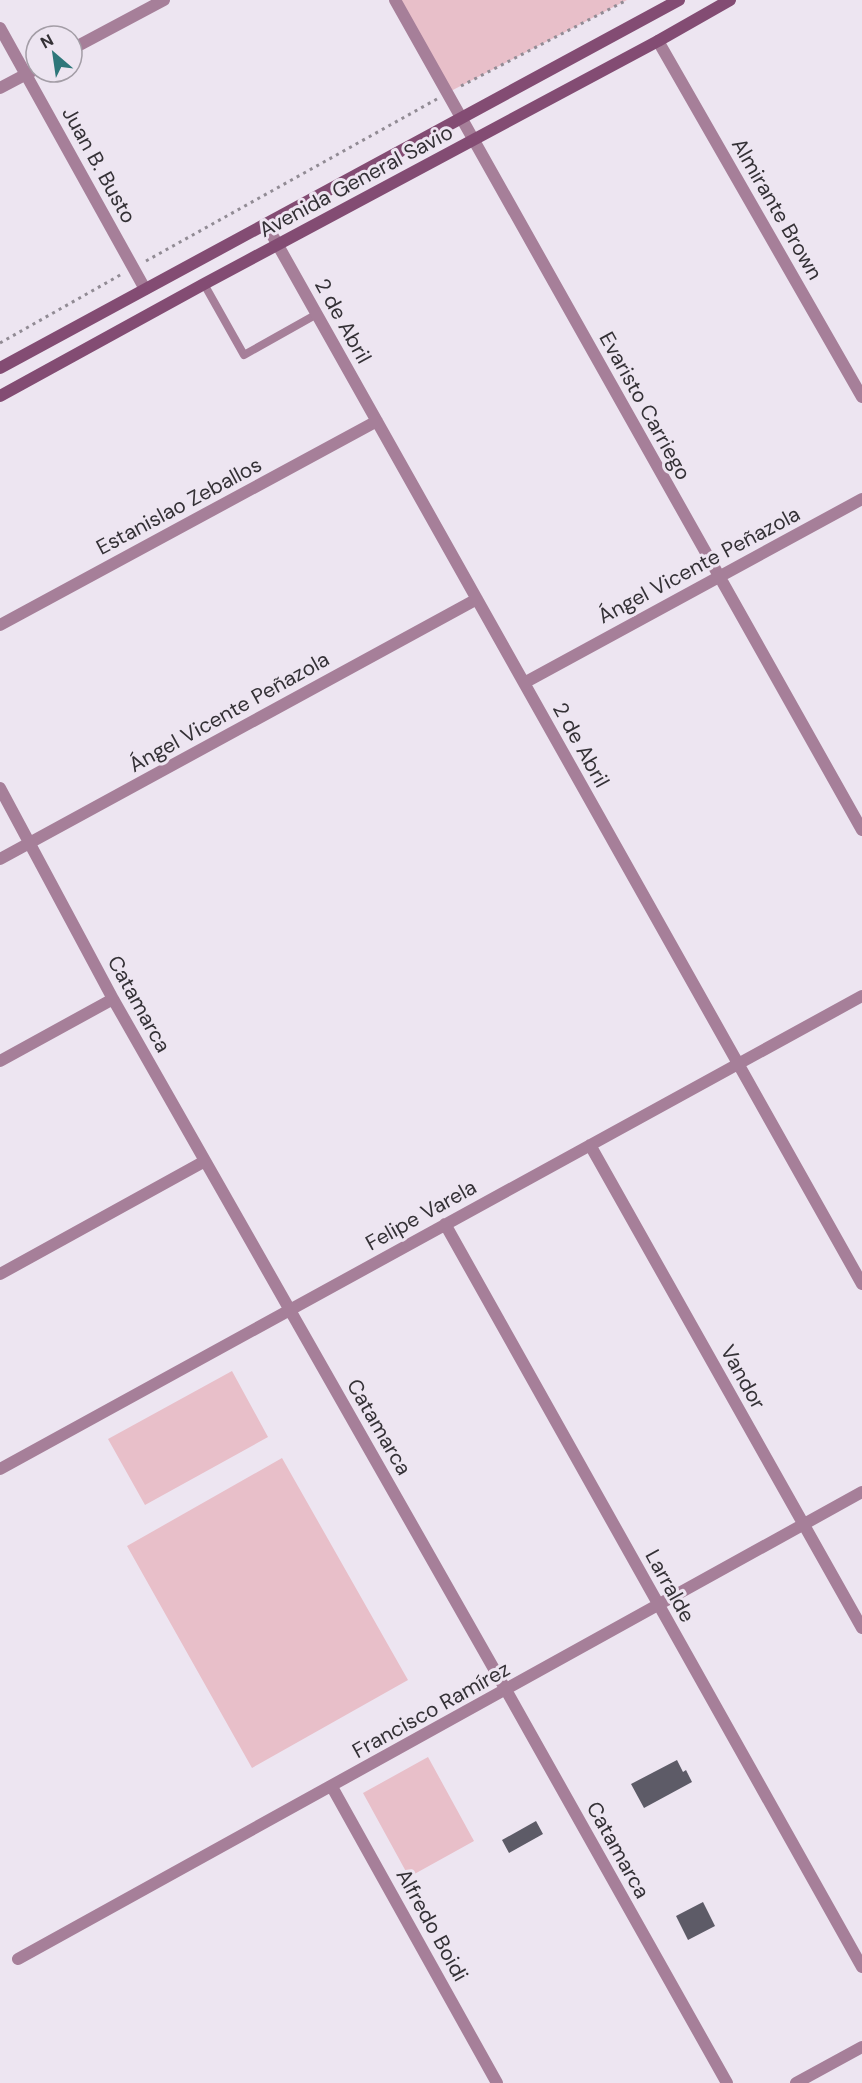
<svg xmlns="http://www.w3.org/2000/svg" width="862" height="2083" font-family="'DM Sans',sans-serif">
  <rect width="100%" height="100%" fill="#ede5f1"/>
  <!-- green -->
  <path fill="#e8bfc9" d="M 395,0 L 627,0 L 447,93 Z
    M 232,1371 L 268,1437 L 145,1505 L 108,1439 Z
    M 282,1458 L 408,1680 L 252,1768 L 127,1546 Z
    M 428,1757 L 474,1841 L 409,1877 L 363,1793 Z"/>
  <!-- building -->
  <path fill="#5d5b67" d="M 677,1760 L 683,1772 L 686,1770 L 692,1782 L 644,1808 L 631,1784 Z
    M 536,1821 L 543,1834 L 509,1853 L 502,1840 Z
    M 703,1902 L 715,1926 L 688,1940 L 676,1916 Z"/>
  <g fill="none" stroke-linecap="round" stroke-linejoin="round">
    <!-- path -->
    <path stroke="#918b94" stroke-width="3" stroke-dasharray="3 4.5" stroke-linecap="butt" d="M 461,86 L 627,0
      M 146,261 L 437,99
      M 0,343 L 122,274"/>
    <!-- service -->
    <path stroke="#a67f99" stroke-width="8" d="M 204,284 L 244,355 L 317,314"/>
    <!-- minor -->
    <path stroke="#a67f99" stroke-width="12" d="M 395,0 L 862,830
      M 0,28 L 145,289
      M 658,41 L 862,397
      M 72,49 L 164,0
      M 0,88 L 36,69
      M 266,224 L 862,1284
      M 0,625 L 377,421
      M 524,683 L 862,499
      M 0,788 L 113,999 L 506,1690 L 727,2083
      M 0,859 L 477,599
      M 0,1061 L 113,999
      M 590,1145 L 862,1628
      M 445,1224 L 862,1967
      M 0,1274 L 205,1161
      M 0,1469 L 862,996
      M 332,1787 L 497,2083
      M 18,1959 L 862,1492
      M 796,2083 L 862,2047"/>
    <!-- secondary -->
    <path stroke="#834c73" stroke-width="12" d="M 0,368 L 679,0
      M 0,396 L 204,284 L 658,41 L 730,0"/>
  </g>
  <g text-anchor="middle" stroke-width="6" stroke-linejoin="round" paint-order="stroke">
    <!-- street labels -->
    <g font-size="21" fill="#343136" stroke="#ede5f1">
      <text transform="translate(99 165) rotate(61)" y="7">Juan B. Busto</text>
      <text transform="translate(356 181) rotate(-28)" y="7">Avenida General Savio</text>
      <text transform="translate(777 209) rotate(60)" y="7">Almirante Brown</text>
      <text transform="translate(343 321) rotate(61)" y="7">2 de Abril</text>
      <text transform="translate(645 406) rotate(61)" y="7">Evaristo Carriego</text>
      <text transform="translate(179 506) rotate(-28)" y="7">Estanislao Zeballos</text>
      <text transform="translate(699 565) rotate(-28)" y="7">Ángel Vicente Peñazola</text>
      <text transform="translate(229 712) rotate(-29)" y="7">Ángel Vicente Peñazola</text>
      <text transform="translate(581 745) rotate(61)" y="7">2 de Abril</text>
      <text transform="translate(139 1004) rotate(61)" y="7">Catamarca</text>
      <text transform="translate(421 1215) rotate(-29)" y="7">Felipe Varela</text>
      <text transform="translate(743 1377) rotate(61)" y="7">Vandor</text>
      <text transform="translate(379 1427) rotate(60)" y="7">Catamarca</text>
      <text transform="translate(670 1586) rotate(61)" y="7">Larralde</text>
      <text transform="translate(431 1710) rotate(-29)" y="7">Francisco Ramírez</text>
      <text transform="translate(618 1850) rotate(61)" y="7">Catamarca</text>
      <text transform="translate(432 1925) rotate(61)" y="7">Alfredo Boidi</text>
    </g>
  </g>
  <!-- north arrow -->
  <g transform="translate(54 54) rotate(331)"><circle r="28" fill="#ede5f1" stroke="#a39da6" stroke-width="1.5"/>
  <path d="M0-4.5L10 22L0 15L-10 22Z" fill="#2e777a"/>
  <text y="-9" font-size="16" font-weight="bold" text-anchor="middle" fill="#343136">N</text>
  </g>
</svg>
